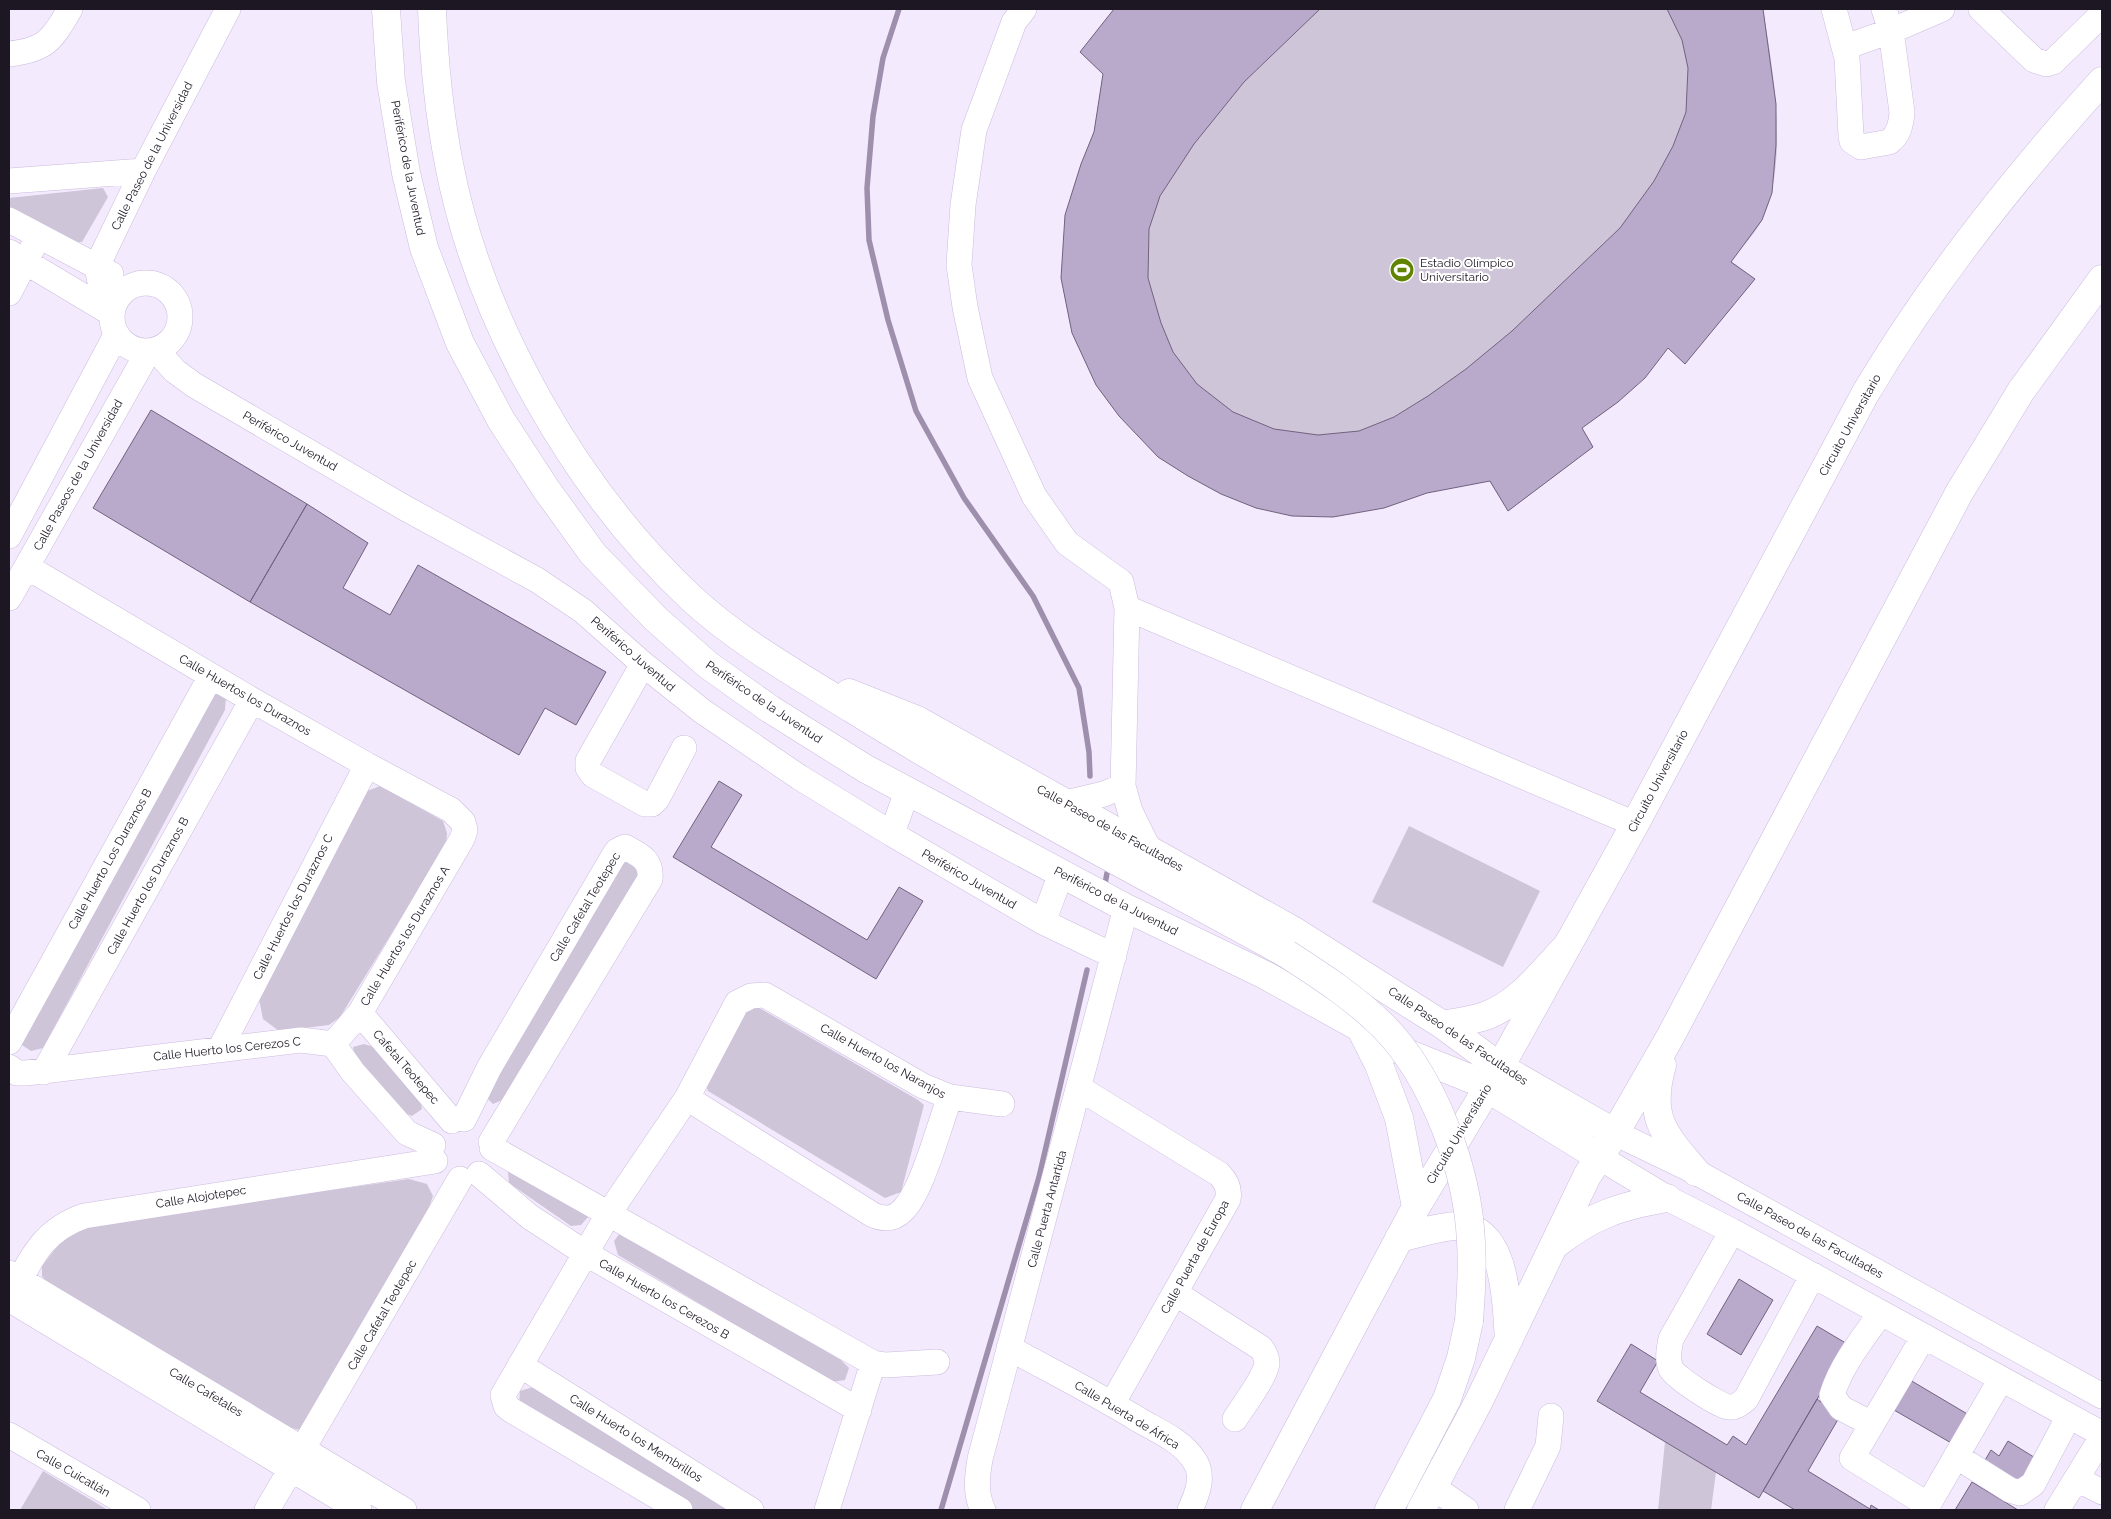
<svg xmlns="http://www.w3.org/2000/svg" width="2111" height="1519" font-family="Raleway,sans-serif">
  <rect width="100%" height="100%" fill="#f3eafe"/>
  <!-- green -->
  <path fill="#cec5d8" d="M 1114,9 L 1763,9 C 1773,71 1789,159 1763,218 C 1756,233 1741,248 1731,261 L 1755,279 L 1685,364 L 1668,348 L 1618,402 L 1582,428 L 1593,447 L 1508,511 L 1489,481 L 1427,493 L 1384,508 L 1333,517 L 1292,516 L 1256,508 L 1221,494 L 1188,476 L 1158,457 L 1119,416 L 1096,385 L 1072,333 L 1061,278 L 1065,215 L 1081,164 L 1094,132 L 1103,74 L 1080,52 Z
    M 103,188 L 108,197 L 82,242 L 72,242 L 9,210 L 9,198 Z
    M 217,690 L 226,697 L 225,710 L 43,1048 L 31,1051 L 22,1045 L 22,1035 Z
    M 380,786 L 443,821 L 447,833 L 446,845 L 340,1017 L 329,1025 L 279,1031 L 263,1019 L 259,999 L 367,791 Z
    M 1409,826 L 1540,891 L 1503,967 L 1372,902 Z
    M 634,856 L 643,875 L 507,1098 L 493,1104 L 486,1097 L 623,859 Z
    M 756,1006 L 918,1100 L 924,1105 L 901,1192 L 885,1198 L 708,1091 L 704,1079 L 746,1010 Z
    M 364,1044 L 377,1048 L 420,1099 L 422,1109 L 412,1116 L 402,1112 L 356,1063 L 353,1047 Z
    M 514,1168 L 584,1207 L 588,1217 L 581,1225 L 571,1226 L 509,1183 L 508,1172 Z
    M 409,1179 L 427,1184 L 433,1196 L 428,1210 L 300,1430 L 288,1427 L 49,1285 L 42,1276 L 42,1266 L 67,1234 L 82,1226 Z
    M 624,1232 L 841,1360 L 849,1368 L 845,1380 L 832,1382 L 618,1255 L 614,1241 L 620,1233 Z
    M 533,1387 L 741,1510 L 693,1510 L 519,1405 L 520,1391 Z
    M 1665,1442 L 1716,1472 L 1711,1510 L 1658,1510 Z
    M 43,1471 L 108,1510 L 20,1510 Z"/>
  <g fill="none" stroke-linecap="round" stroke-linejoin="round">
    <!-- stream -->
    <path stroke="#9e90ad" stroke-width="5.5" d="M 899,9 L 883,58 L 873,116 L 867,188 L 869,240 L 888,320 L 916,411 L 964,498 L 1033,596 L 1079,688 L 1089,752 L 1090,776
      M 1105,884 L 1107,873
      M 941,1510 L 1039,1177 L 1087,970"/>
  </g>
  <!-- building -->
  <path fill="#b9aacb" stroke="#716380" d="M 1114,9 L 1320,9 L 1244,82 L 1194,144 L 1160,196 L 1149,229 L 1148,278 L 1161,323 L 1173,352 L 1197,384 L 1233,412 L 1274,429 L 1318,435 L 1359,431 L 1394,417 L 1428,396 L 1466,369 L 1512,331 L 1620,228 L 1654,181 L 1673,146 L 1686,112 L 1688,68 L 1682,40 L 1667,9 L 1763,9 L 1776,104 L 1776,145 L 1772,193 L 1762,220 L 1731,262 L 1755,279 L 1685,364 L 1668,348 L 1645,378 L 1618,402 L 1582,428 L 1593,447 L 1508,511 L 1490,481 L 1427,493 L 1384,508 L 1333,517 L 1292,516 L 1256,508 L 1221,494 L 1188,476 L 1158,457 L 1119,416 L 1096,385 L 1072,333 L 1061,278 L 1065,215 L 1081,164 L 1094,132 L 1103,74 L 1080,52 Z
    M 151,410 L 307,504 L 250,602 L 93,508 Z
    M 307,504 L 368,543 L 343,588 L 390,615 L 418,565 L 606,672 L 576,725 L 545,708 L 519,755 L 250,602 Z
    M 719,781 L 742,795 L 711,847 L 867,940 L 899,887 L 923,901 L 876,979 L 673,857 Z
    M 1739,1279 L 1773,1300 L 1741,1355 L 1707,1334 Z
    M 1817,1326 L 1849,1345 L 1759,1498 L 1597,1401 L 1631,1344 L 1658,1361 L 1640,1392 L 1727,1445 L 1733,1436 L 1746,1445 Z
    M 1910,1380 L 1969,1415 L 1953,1444 L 1894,1410 Z
    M 1817,1399 L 1840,1416 L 1808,1471 L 1870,1509 L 1871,1505 L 1879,1510 L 1795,1510 L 1763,1491 Z
    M 2008,1441 L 2037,1459 L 2021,1485 L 1984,1462 L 1991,1450 L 1999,1456 Z
    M 1972,1482 L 2018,1510 L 1955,1510 Z"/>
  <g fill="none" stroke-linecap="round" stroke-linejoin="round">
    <defs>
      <path id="minor" d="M 1024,9 L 1014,22 L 974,130 L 963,205 L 959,265 L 965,307 L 980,378 L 1034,496 L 1067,543 L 1121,582 L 1127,608 L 1123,786 L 1130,811 L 1149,850
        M 1834,9 L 1847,58 L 1851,136 L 1852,141 L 1861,147 L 1889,142 C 1899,135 1901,124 1902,112 L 1891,31 L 1884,9
        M 1981,9 L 2034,60 L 2046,64 L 2053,62 L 2102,14
        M 1845,47 L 1891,31 L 1942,9
        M 9,54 C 46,50 52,40 70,9
        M 9,181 L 143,171
        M 9,220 L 111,274
        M 9,252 L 111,313
        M112 317a34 34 0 1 1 68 0a34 34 0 1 1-68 0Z
        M 9,293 L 33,247
        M 105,309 L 97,266 L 143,171 L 228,9
        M 156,350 L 175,371 L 194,385 L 405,508 L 537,580 L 583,611 L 643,664 L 702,711 L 799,777 L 892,834 L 1043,922 L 1114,956
        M 9,536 L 116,335
        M 27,567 L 252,700 L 367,765 L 451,810 L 463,822 L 465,830 L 462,839 L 360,1013 L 333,1044
        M 9,598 L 148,352
        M 1127,608 L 1635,824
        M 643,664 L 588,761 L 588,768 L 593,775 L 645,804 L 652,804 L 657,799 L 684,748
        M 1066,803 L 1104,794 L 1123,786
        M 892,834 L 907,791
        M 1043,922 L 1061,874
        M 360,1013 L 452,1121
        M 9,1042 L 211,676
        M 220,1049 L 367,765
        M 9,1067 L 17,1073 L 26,1073 L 301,1040 L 333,1044 L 353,1072 L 407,1133 L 433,1145
        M 44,1072 L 252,700
        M 1079,1088 L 1219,1174 C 1226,1181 1230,1189 1228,1199 L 1112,1404
        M 950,1097 L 1002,1104
        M 464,1119 L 489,1068 L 613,857 L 617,851 L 625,847 C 640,855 652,860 650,879 L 491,1142
        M 1615,1133 L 1696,1172 L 2102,1396
        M 492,1148 L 873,1363 L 886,1365 L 937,1362
        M 1599,1157 L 1667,1198 L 1732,1231 L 2102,1434
        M 479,1174 L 530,1217 L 585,1253 L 859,1410
        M 1732,1231 L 1671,1339 C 1669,1349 1667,1359 1671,1369 C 1676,1378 1719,1406 1729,1407 C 1736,1408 1741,1403 1746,1399 L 1813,1275
        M 9,1273 L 404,1510
        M 1175,1293 L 1261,1348 C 1264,1352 1267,1357 1267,1363 C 1265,1378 1243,1406 1235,1419
        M 9,1299 L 359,1510
        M 9,1301 C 30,1262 39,1232 84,1216 L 435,1161
        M 1924,1336 L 1852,1458 L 1928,1505 L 2001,1379
        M 1009,1348 C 1053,1372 1097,1394 1139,1420 C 1158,1431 1182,1441 1194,1460 C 1205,1475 1197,1495 1190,1510
        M 520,1365 L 751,1510
        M 1872,1424 L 1841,1408 L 1832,1395 C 1841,1365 1863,1338 1881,1313
        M 9,1435 L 138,1510
        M 1956,1456 L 2010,1490 L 2020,1493 L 2033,1484 L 2069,1416
        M 2077,1479 L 2102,1492
        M 1433,1487 L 1466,1510
        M 267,1510 L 460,1179
        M 680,1510 L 511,1410 L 506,1406 L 503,1395 L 609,1213 L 687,1098 L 737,1003 L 751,996 L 765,995 L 923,1086 L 950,1097 C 939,1125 922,1193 902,1211 C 893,1220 883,1219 873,1215 L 687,1098
        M 827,1510 L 873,1363
        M 983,1510 C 975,1494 977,1477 980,1459 L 1126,908
        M 1517,1510 L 1548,1446 L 1551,1416
        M 2057,1510 L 2102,1437"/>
      <path id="major" d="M 1662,1065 C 1647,1118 1664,1134 1696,1172
        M 1500,1067 L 1635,824 L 1865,394 C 1932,281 2014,178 2102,81
        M 1615,1133 L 1669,1039 L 1959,493 L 2021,391 L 2102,279"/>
      <path id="highway" d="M 386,9 L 391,82 L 406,173 L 424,248 L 460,343 L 501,420 L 546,489 L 593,554 L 656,619 L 708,665 L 770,709 L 866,769 L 1126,908 L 1265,975 L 1404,1052 L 1474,1080 L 1599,1157
        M 432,9 C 434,61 439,113 449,164 C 479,321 575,489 691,598 C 740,643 798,675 854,710 C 994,797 1142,874 1287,954
        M 849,693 L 917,720 L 1294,931 L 1443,1025 L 1500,1067 L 1615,1133 L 1587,1176 L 1479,1401 L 1421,1510
        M 1443,1025 C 1456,1022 1471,1021 1485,1016 C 1519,1004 1543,971 1567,946
        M 1364,1027 L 1361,1029 L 1379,1065 L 1399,1118 L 1416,1207
        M 1399,1238 C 1415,1234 1445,1225 1459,1226 C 1508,1230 1506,1304 1509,1339
        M 1556,1244 C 1593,1215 1620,1206 1667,1198
        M 1255,1510 L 1416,1207 L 1496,1074
        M 1389,1510 L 1447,1399 L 1461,1358 L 1469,1321"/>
    </defs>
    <!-- minor casing -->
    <use href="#minor" stroke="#ccbcdd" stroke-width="26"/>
    <!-- major casing -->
    <use href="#major" stroke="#ccbcdd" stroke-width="29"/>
    <!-- highway casing -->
    <use href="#highway" stroke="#ccbcdd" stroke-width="29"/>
    <!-- minor -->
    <use href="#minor" stroke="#fff" stroke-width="25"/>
    <!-- major -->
    <use href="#major" stroke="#fff" stroke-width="28"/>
    <!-- highway -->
    <use href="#highway" stroke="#fff" stroke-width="28"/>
    <defs>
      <path id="highway-bridge" d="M 1287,954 C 1321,976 1355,998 1384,1027 C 1434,1078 1468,1171 1471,1242 C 1473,1268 1471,1295 1469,1321"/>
    </defs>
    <!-- highway-bridge casing -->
    <use href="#highway-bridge" stroke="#ccbcdd" stroke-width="29" stroke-linecap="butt"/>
    <!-- highway-bridge -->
    <use href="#highway-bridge" stroke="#fff" stroke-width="28"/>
  </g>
  <!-- icons -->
  <defs>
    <symbol id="stadium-disc" viewBox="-11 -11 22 22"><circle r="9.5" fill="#608300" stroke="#fff"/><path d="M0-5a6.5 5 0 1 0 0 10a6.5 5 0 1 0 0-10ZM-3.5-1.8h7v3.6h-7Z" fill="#fff"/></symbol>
  </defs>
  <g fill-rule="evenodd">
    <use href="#stadium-disc" x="1388" y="256" width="28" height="28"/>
  </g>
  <g text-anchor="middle" stroke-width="4" stroke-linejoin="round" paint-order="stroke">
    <!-- street labels -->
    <g font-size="12" fill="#1d1723" stroke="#fff">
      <text transform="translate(152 156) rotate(-63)" y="4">Calle Paseo de la Universidad</text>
      <text transform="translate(408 168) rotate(79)" y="4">Periférico de la Juventud</text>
      <text transform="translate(1850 425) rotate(-61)" y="4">Circuito Universitario</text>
      <text transform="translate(290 441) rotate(30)" y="4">Periférico Juventud</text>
      <text transform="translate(78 475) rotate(-61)" y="4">Calle Paseos de la Universidad</text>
      <text transform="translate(633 654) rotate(41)" y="4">Periférico Juventud</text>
      <text transform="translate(245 695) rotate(30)" y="4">Calle Huertos los Duraznos</text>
      <text transform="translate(764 702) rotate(34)" y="4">Periférico de la Juventud</text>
      <text transform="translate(1658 781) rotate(-62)" y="4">Circuito Universitario</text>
      <text transform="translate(1110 828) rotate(29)" y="4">Calle Paseo de las Facultades</text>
      <text transform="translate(110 859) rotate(-61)" y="4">Calle Huerto Los Duraznos B</text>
      <text transform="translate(969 879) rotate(30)" y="4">Periférico Juventud</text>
      <text transform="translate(148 886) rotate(-61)" y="4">Calle Huerto los Duraznos B</text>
      <text transform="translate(1116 901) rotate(27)" y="4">Periférico de la Juventud</text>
      <text transform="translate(293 907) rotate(-63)" y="4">Calle Huertos los Duraznos C</text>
      <text transform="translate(585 907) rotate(-59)" y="4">Calle Cafetal Teotepec</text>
      <text transform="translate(405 936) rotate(-59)" y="4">Calle Huertos los Duraznos A</text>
      <text transform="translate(1458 1036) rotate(34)" y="4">Calle Paseo de las Facultades</text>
      <text transform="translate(227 1049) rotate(-6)" y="4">Calle Huerto los Cerezos C</text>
      <text transform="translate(883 1061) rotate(29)" y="4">Calle Huerto los Naranjos</text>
      <text transform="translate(406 1067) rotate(49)" y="4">Cafetal Teotepec</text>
      <text transform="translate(1459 1134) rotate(-59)" y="4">Circuito Universitario</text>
      <text transform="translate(201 1197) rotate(-9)" y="4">Calle Alojotepec</text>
      <text transform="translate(1047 1209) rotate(-75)" y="4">Calle Puerta Antartida</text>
      <text transform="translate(1810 1235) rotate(29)" y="4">Calle Paseo de las Facultades</text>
      <text transform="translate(1195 1257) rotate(-61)" y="4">Calle Puerta de Europa</text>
      <text transform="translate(664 1299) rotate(30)" y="4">Calle Huerto los Cerezos B</text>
      <text transform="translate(382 1315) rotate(-60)" y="4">Calle Cafetal Teotepec</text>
      <text transform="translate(206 1392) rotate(31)" y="4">Calle Cafetales</text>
      <text transform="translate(1127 1415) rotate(31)" y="4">Calle Puerta de África</text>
      <text transform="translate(636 1438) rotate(32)" y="4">Calle Huerto los Membrillos</text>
      <text transform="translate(73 1473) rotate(30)" y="4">Calle Cuicatlán</text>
    </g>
    <!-- poi labels -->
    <g font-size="12" fill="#1d1723" stroke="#fff" text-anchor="start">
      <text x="1420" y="267">Estadio Olímpico<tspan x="1420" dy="14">Universitario</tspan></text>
    </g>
  </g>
  <!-- border -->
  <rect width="2111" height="1519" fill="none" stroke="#1d1723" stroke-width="20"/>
</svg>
